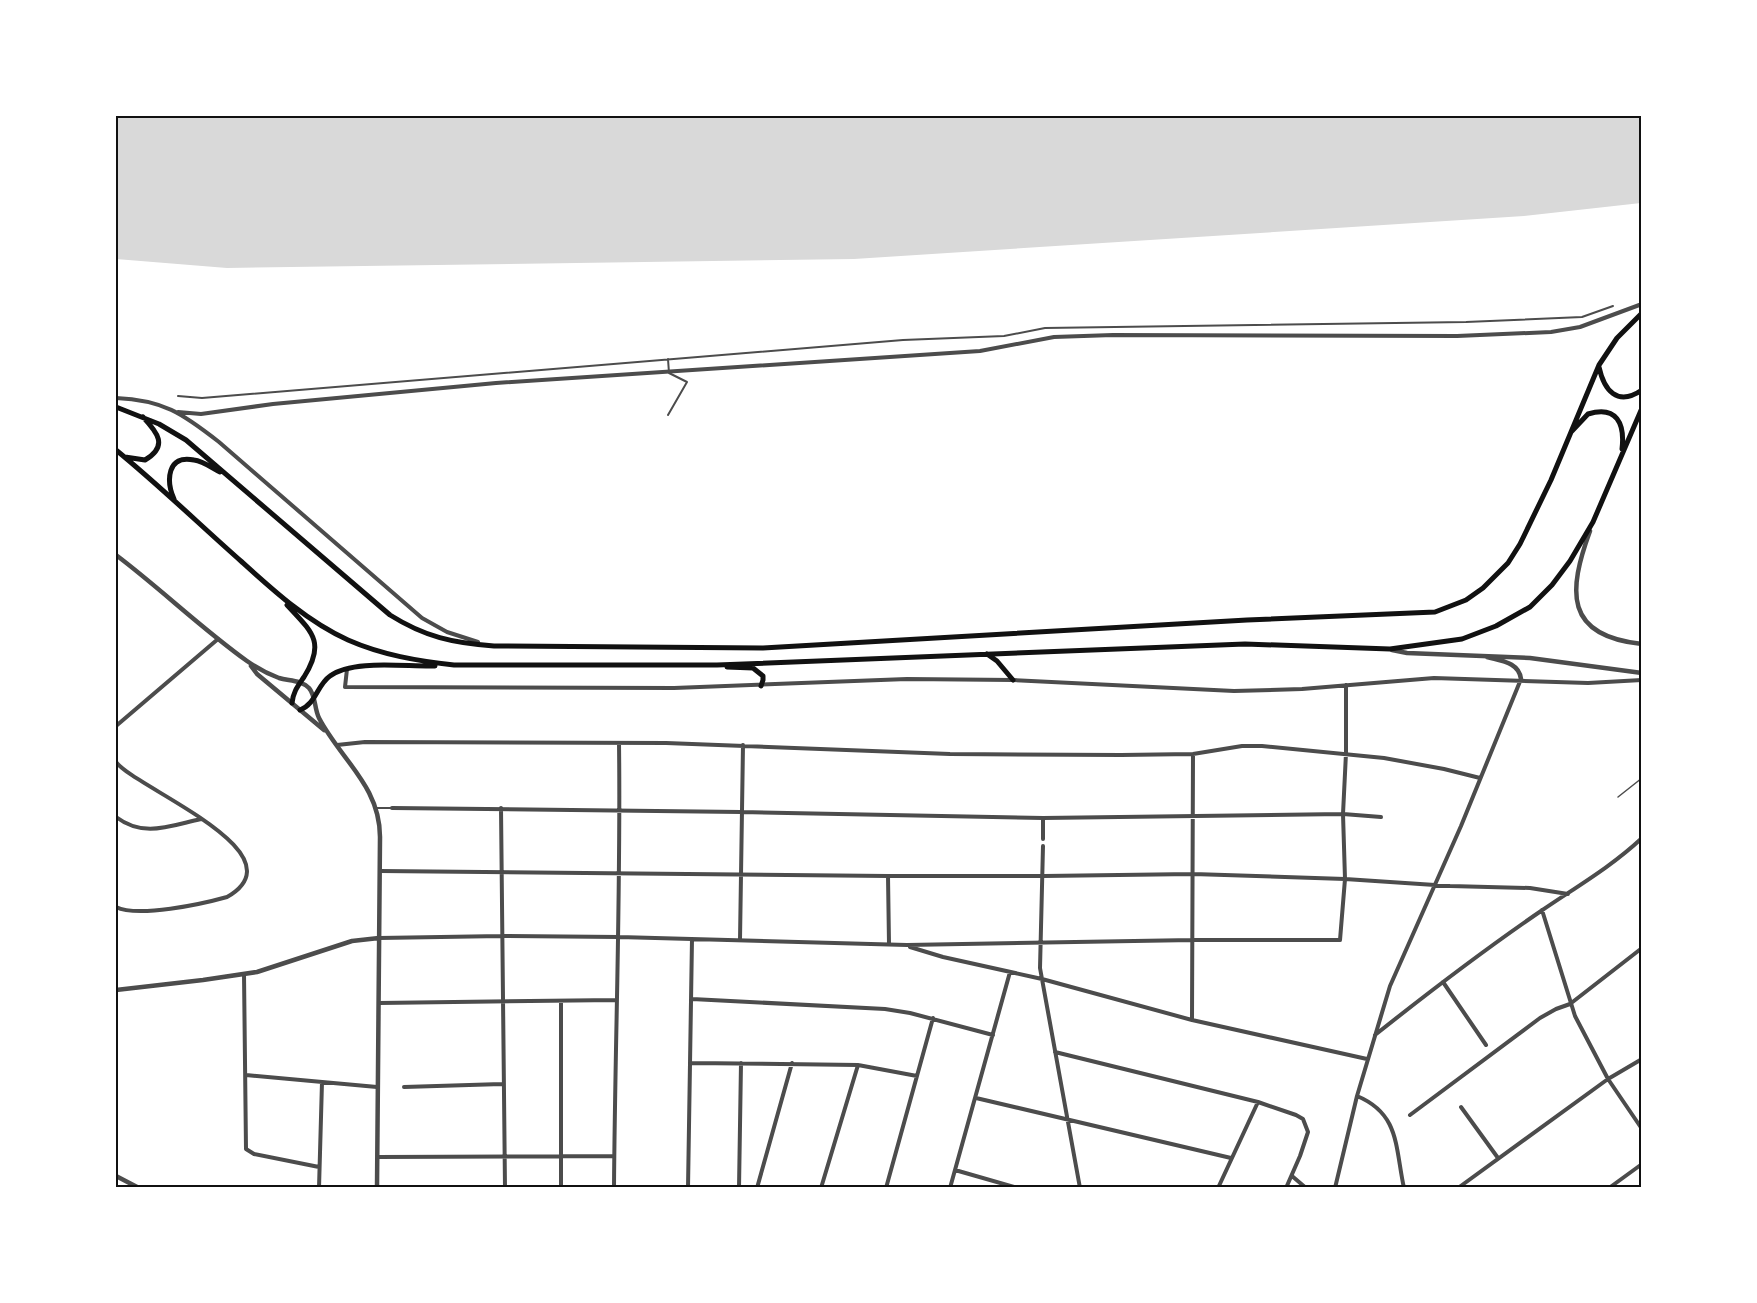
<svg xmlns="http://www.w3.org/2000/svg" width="1757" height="1303" font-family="'Space Grotesk',sans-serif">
  <rect width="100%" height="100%" fill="#fff"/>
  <!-- water -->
  <path fill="#d9d9d9" d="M 116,116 L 1641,116 L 1641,203 L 1524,216 L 854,259 L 227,268 L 116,259 Z"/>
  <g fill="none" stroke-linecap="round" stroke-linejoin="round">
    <!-- service -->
    <path stroke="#4c4c4c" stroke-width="1.5" d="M 1618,797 L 1642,778"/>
    <!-- pedestrian -->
    <path stroke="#4c4c4c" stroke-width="2" d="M 178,396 L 202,398 L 903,340 L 1004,336 L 1045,328 L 1466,322 L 1582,317 L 1613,306
      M 668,415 L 687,382 L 669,373 L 668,359
      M 377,808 L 392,808"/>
    <!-- minor -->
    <path stroke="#4c4c4c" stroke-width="4" d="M 116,398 C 163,400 182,413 219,442 L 422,618 L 447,632 L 478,642
      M 178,412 L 201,414 L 273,404 L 496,383 L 980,351 L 1054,337 L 1113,335 L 1457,336 L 1551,332 L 1580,327 L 1642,304
      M 347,669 L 345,687 L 674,688 L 907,679 L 1013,680 L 1234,691 L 1302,689 L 1434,678 L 1588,683 L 1642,680
      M 116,726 L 218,639
      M 337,745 L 365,742 L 666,743 L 950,754 L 1121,755 L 1193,754 L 1242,746 L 1262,746 L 1384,758 L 1444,769 L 1480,778
      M 116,762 C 135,788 304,853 227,897 C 202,904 138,918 116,907
      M 392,808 L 741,812 L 1043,818 L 1343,814 L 1381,817
      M 501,808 L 505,1188
      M 116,817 C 144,838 169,826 201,819
      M 1043,818 L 1043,839
      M 1043,846 L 1040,968 L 1080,1188
      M 380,871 L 888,876 L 1044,876 L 1193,874 L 1345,879 L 1450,886 L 1530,888 L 1568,894
      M 888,876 L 889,944
      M 1542,910 L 1575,1016 L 1608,1079 L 1642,1129
      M 379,938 L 502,936 L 619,937 L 907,945 L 1193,940 L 1340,940 L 1345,879 L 1343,814 L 1346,753 L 1346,685
      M 740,940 L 743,745
      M 910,947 L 943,957 L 1042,979 L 1192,1020 L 1367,1059
      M 244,974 L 246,1149 L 254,1154 L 319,1167
      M 1443,982 L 1486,1045
      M 692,999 L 885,1009 L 910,1013 L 993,1035
      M 561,1001 L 561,1188
      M 379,1003 L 616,1000
      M 1192,1020 L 1193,754
      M 1375,1035 C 1429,992 1484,950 1541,911 C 1576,887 1611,867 1642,838
      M 1055,1052 L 1258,1102 L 1296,1115 L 1303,1119 L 1308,1132 L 1300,1156 L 1286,1188
      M 691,1063 L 858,1065 L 917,1076
      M 246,1075 L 377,1087
      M 404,1087 L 502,1084
      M 1357,1096 C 1400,1114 1395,1147 1404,1188
      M 976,1098 L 1231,1158
      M 1461,1107 L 1498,1158
      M 1410,1115 L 1540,1018 L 1556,1009 L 1570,1004 L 1642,948
      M 378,1157 L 614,1156
      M 955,1170 L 1018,1188
      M 1292,1176 L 1306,1188
      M 319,1188 L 322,1082
      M 614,1188 C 615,1039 621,891 619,743
      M 688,1188 L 692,939
      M 739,1188 L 741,1063
      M 757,1188 L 792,1063
      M 821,1188 L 858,1065
      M 886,1188 L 933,1018
      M 950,1188 L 1010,972
      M 1218,1188 L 1258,1102
      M 1335,1188 L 1357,1096 L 1390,986 L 1461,826 L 1521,679
      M 1458,1188 L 1608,1079 L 1642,1059
      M 1609,1188 L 1642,1164"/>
    <!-- tertiary -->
    <path stroke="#4c4c4c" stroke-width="4.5" d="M 1590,531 C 1568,591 1564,636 1642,644
      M 116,555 C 161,589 201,628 247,661 C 257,668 268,674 279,678 C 289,681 301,680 309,688 C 316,696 314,708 319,718 C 341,760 380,786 380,837 L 377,1188
      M 1392,650 L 1407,653 L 1530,658 L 1642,673
      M 1487,657 C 1501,661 1519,662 1521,679
      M 251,666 L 257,674 L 324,730
      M 116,990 L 203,980 L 257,972 L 352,941 L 379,938
      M 116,1176 L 139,1188"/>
    <!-- primary -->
    <path stroke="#111" stroke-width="5" d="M 1599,367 C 1604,390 1617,407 1642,390
      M 116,407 L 159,424 L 186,440 L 390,615 C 425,637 453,643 494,646 L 763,648 L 1247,620 L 1435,612 L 1466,600 L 1483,588 L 1508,563 L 1520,544 L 1551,480 L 1599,365 L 1617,338 L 1642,313
      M 1572,431 L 1588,414 C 1617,405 1625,424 1622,449
      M 116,450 C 159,485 200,525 242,562 C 274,591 308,622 348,640 C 382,655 418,661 454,665 L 717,665 L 1245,644 L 1390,649 L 1462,639 L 1496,626 L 1530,607 L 1552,585 L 1570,561 L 1593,522 L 1642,408
      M 125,457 L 145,460 C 169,446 157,432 143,417
      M 174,499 C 166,481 167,454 194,460 C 203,461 212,468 220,472
      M 287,605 C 312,632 326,642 304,677 C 298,686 293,692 292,703
      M 987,654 L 997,661 L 1013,680
      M 727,667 L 753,668 L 763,676 L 763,680 L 761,686
      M 300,710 C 316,704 317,685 330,676 C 353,659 406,667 435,666"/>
  </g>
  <!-- border -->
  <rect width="1757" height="1303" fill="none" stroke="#ffffff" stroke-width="234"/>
  <rect x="117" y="117" width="1523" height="1069" fill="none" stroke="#111" stroke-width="2"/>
</svg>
